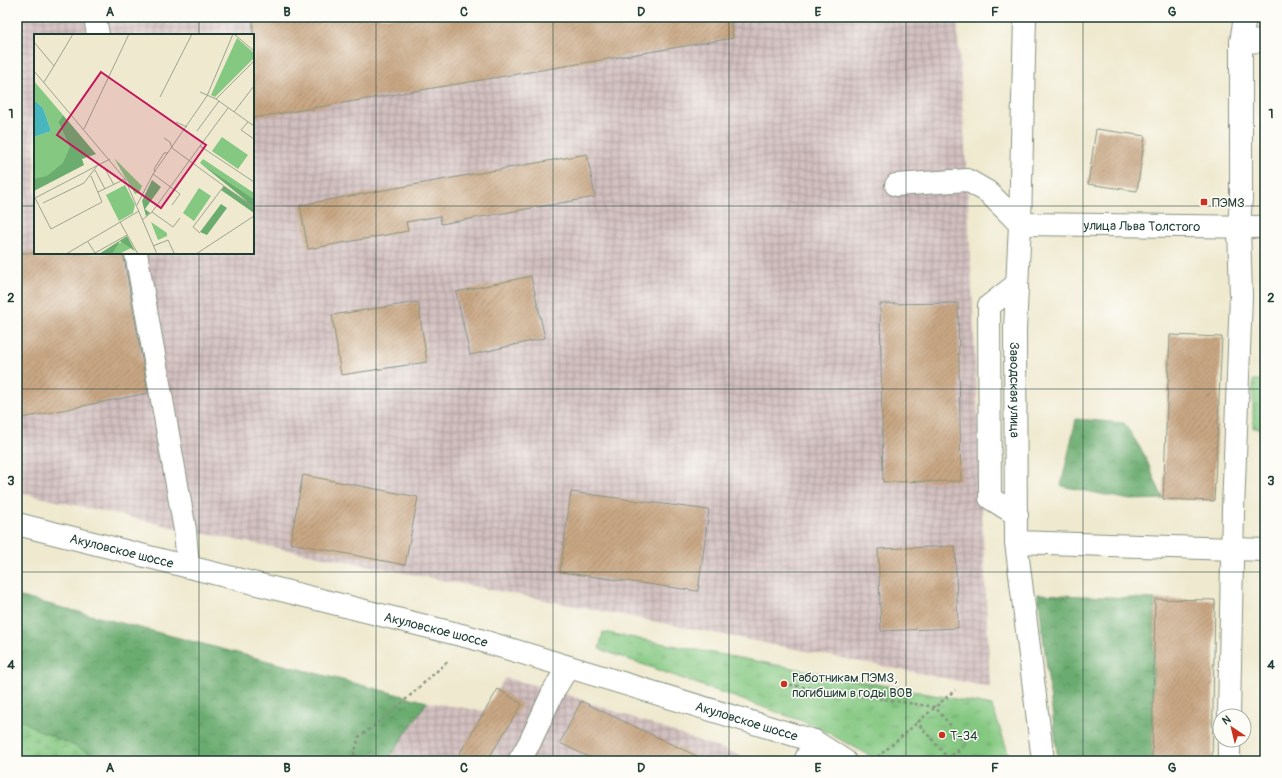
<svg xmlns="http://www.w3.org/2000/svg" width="1282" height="778" font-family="Pangolin,sans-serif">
  <defs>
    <pattern id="industrial-grid" width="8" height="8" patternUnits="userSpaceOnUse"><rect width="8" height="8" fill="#d2bfbf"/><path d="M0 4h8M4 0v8" fill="none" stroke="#aa9c9c"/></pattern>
    <pattern id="grass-tufts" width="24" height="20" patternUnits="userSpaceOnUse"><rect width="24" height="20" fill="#84c881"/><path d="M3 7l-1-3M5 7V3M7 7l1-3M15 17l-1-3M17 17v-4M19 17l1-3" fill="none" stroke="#6ba46a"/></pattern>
    <pattern id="forest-crowns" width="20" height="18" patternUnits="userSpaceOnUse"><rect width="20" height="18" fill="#6bac6f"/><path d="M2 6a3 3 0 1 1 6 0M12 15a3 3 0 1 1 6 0" fill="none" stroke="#578d5c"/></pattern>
    <pattern id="wetland-marsh" width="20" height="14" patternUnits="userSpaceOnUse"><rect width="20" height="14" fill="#84c881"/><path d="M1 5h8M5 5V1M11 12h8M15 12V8" fill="none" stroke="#6ba46a"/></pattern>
    <pattern id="building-hatch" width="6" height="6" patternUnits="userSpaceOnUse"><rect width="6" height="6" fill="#c9a784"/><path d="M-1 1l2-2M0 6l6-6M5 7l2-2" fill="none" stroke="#a3896d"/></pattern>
  </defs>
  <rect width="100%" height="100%" fill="#fdfcf7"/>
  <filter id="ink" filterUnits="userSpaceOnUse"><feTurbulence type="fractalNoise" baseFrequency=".025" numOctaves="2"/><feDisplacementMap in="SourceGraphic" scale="8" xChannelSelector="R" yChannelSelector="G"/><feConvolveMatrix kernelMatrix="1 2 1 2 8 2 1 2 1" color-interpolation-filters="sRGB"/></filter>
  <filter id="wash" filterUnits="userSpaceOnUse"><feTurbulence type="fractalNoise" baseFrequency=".012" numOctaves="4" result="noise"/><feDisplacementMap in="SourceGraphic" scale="16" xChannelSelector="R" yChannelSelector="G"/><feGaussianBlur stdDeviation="0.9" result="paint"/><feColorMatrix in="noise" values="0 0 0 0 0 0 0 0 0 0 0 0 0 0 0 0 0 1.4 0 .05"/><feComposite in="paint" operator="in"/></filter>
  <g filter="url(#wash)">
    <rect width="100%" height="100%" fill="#efe9cf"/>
    <!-- industrial -->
    <path fill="url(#industrial-grid)" fill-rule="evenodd" d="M 17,17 L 957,17 L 967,180 L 990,687 L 185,530 L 17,492 ZM 35,35 L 253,35 L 253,253 L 35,253 Z
      M 505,678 L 554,690 L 756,761 L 387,761 L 427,702 L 484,711 Z"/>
    <!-- grass -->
    <path fill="url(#grass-tufts)" stroke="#52825a" d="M 1253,380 L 1265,380 L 1265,428 L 1253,428 Z
      M 603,632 L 992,706 L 1008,752 L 1009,761 L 880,761 L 813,725 L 599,649 Z"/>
    <!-- forest -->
    <path fill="url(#forest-crowns)" stroke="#457452" d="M 1076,419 L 1124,423 L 1144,454 L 1163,499 L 1130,500 L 1061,486 Z
      M 1038,594 L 1155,599 L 1152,761 L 1058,761 Z
      M 17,596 L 427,702 L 387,761 L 108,761 L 36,729 L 17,717 Z"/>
    <!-- wetland -->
    <path fill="url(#wetland-marsh)" stroke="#52825a" d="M 17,717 L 36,729 L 108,761 L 17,761 Z"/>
    <g id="blocks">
      <!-- building -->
      <path fill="url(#building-hatch)" d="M 253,17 L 730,17 L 733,38 L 253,118 Z
        M 1096,129 L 1145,136 L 1137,191 L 1088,184 Z
        M 587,154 L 595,197 L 441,224 L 440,216 L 406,222 L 408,231 L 308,249 L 300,205 Z
        M 17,253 L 123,253 L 148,393 L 17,419 Z
        M 531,276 L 545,338 L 470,355 L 456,292 Z
        M 418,302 L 427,362 L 341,375 L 332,315 Z
        M 958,303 L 961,481 L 883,482 L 880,304 Z
        M 1170,335 L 1222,337 L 1214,501 L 1163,499 Z
        M 303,475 L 418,497 L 405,565 L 290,543 Z
        M 571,492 L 709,510 L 698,591 L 560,572 Z
        M 955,546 L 958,628 L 881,631 L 878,549 Z
        M 1155,599 L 1215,600 L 1212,761 L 1152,761 Z
        M 498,689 L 522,704 L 487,761 L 455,761 Z
        M 581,701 L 707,761 L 597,761 L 560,743 Z"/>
    </g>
  </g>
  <g filter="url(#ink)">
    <use href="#blocks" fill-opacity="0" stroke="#879382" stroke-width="1"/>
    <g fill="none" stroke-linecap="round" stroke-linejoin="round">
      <defs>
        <g id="minor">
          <path d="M 95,17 L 98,35"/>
          <path id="s1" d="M 1025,17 L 1020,224 L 1015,330 L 1016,542 L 1043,761"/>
          <path d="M 1241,42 L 1245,17"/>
          <path d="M 896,185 L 967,180 L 988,192 L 1020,224"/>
          <path id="s2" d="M 1020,224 L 1265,227"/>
          <path d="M 136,253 L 185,530 L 188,567"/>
          <path d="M 1017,515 L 990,498 L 989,306 L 1017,284"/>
          <path id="s3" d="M 17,524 L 473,638 L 814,741 L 845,761"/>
          <path d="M 1016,542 L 1265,550"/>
          <path d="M 1229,716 L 1233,510 L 1241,296 L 1239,227 L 1241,198 L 1241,42 L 1265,41"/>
          <path d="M 519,761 L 530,742 L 554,690 L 568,667"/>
          <path d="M 805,761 L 814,741"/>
          <path d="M 1229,761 L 1229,740"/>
        </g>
      </defs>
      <!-- minor casing -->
      <use href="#minor" stroke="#879382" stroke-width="24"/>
      <!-- path -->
      <path stroke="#879382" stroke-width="2.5" stroke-dasharray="3 3" stroke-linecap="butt" d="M 784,684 L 935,707 L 966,744 L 948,758 L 917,722
        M 957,751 L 965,761
        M 352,761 L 359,737 L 392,712 L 449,660
        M 873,761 L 955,690"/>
      <!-- minor -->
      <use href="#minor" stroke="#fff" stroke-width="22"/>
    </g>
  </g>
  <!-- grid -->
  <path fill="none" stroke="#1f3d34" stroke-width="1" stroke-opacity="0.55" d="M 199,17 L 199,35M 376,17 L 376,761M 553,17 L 553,761M 729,17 L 729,761M 906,17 L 906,761M 1083,17 L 1083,761M 17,206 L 35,206M 253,206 L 1265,206M 199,253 L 199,761M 17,389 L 1265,389M 17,572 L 1265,572"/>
  <!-- markers -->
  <g fill="#c8321e" stroke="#fdfcf7" stroke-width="1.5">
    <rect x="1200" y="198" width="8" height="8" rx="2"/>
    <circle cx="784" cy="684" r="4"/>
    <circle cx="942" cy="735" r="4"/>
  </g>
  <g text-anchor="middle" stroke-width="3" stroke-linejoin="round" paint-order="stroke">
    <!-- poi labels -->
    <g font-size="13" fill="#1f3d34" stroke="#fdfcf7" text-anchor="start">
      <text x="1212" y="207">ПЭМЗ</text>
      <text x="792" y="682">Работникам ПЭМЗ,<tspan x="792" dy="15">погибшим в годы ВОВ</tspan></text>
      <text x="950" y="740">Т-34</text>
    </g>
    <!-- street labels -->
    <g font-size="13" fill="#1f3d34" stroke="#fdfcf7">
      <text dy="5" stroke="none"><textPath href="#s2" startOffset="122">улица Льва Толстого</textPath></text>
      <text dy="5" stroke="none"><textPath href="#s1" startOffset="373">Заводская улица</textPath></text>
      <text dy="5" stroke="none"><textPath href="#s3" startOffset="108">Акуловское шоссе</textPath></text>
      <text dy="5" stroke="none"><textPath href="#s3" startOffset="432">Акуловское шоссе</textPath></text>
      <text dy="5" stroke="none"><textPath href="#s3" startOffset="756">Акуловское шоссе</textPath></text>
    </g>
  </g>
  <!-- overview -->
  <g transform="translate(34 34)">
    <rect width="220" height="220" fill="#efe9cf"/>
    <path d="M 203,4 L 220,19 L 220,24 L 181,63 L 177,61 ZM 188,103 L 214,121 L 204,135 L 178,117 ZM 80,124 L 108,152 L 105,159 L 101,160 ZM 169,125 L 220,159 L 220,165 L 166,129 ZM 91,151 L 101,171 L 99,179 L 85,187 L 72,161 ZM 165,154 L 177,162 L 160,187 L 149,179 ZM 117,188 L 133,199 L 133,202 L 124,206 ZM 92,205 L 97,214 L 85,220 L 68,220 Z" fill="#84c881"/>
    <path d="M 29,81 L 62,120 L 48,125 L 50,131 L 0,157 L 0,145 L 34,109 L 24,88 ZM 166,129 L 220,165 L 220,179 L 187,156 L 190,152 L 214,168 ZM 118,146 L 127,153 L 111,175 L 116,179 L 112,182 L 108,167 ZM 187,170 L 193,174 L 173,201 L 166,198 ZM 93,202 L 101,217 L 86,207 L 78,220 L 65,220 Z" fill="#6bac6f"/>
    <path d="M 0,47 L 29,81 L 24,88 L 36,113 L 29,129 L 13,142 L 0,145 L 0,103 L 17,97 L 9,74 L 0,66 Z" fill="#84c881"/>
    <path d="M 0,66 L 9,74 L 17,97 L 0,103 Z" fill="#47b6bd"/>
    <path fill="none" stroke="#9ca491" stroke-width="1" d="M 200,0 L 220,17M 0,8 L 20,32 L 10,48M 20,32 L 39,0M 0,37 L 91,145 L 123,220M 166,58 L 182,65 L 220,27M 126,63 L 158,0M 182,65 L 220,92M 200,78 L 220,52M 142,88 L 153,93M 214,88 L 207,96 L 220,105M 50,95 L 95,0M 163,97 L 185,67M 130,104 L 136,108 L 138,114M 166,112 L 194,74M 138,114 L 220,174M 70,133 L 80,151M 61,136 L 71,155M 121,138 L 120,135 L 130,119 L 134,119M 119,140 L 146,160 L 138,171M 57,142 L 68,168 L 17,195 L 1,164 L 76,125M 64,158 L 91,145M 9,169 L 50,149 L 63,132M 103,171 L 119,140 L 173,62 L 199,0M 118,178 L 139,193 L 146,184M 108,186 L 118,178 L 166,112 L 220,148M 86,188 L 104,220M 166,199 L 159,193 L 190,152M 54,208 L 61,219 L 93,201M 119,212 L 134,206 L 140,219 L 137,220M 32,220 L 105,177M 162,220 L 220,182"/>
    <path fill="#c2185b" fill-opacity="0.15" stroke="#c2185b" stroke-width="2" d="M 67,38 L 172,111 L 127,174 L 23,101 Z"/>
    <rect width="220" height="220" fill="none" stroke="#1f3d34" stroke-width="2"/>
  </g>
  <!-- margin -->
  <rect width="1282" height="778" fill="none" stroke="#fdfcf7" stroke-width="44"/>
  <!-- north arrow -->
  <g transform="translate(1232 728) rotate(325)"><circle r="19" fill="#fdfcf7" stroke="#a4b0a9"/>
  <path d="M0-3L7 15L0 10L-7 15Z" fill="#c8321e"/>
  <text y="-6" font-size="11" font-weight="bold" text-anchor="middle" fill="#1f3d34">N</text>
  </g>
  <rect x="22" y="22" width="1238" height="734" fill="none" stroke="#1f3d34" stroke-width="1.5"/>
  <g font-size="13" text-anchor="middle" font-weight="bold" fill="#1f3d34">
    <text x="110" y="16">A</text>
    <text x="287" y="16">B</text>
    <text x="464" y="16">C</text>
    <text x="641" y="16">D</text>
    <text x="818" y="16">E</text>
    <text x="995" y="16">F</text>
    <text x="1172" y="16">G</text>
    <text x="11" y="118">1</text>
    <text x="1271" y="118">1</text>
    <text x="11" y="302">2</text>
    <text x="1271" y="302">2</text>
    <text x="11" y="485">3</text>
    <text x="1271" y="485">3</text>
    <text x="11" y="669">4</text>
    <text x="1271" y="669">4</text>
    <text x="110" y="772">A</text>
    <text x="287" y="772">B</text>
    <text x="464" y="772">C</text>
    <text x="641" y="772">D</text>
    <text x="818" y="772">E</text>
    <text x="995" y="772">F</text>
    <text x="1172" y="772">G</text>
  </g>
</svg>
